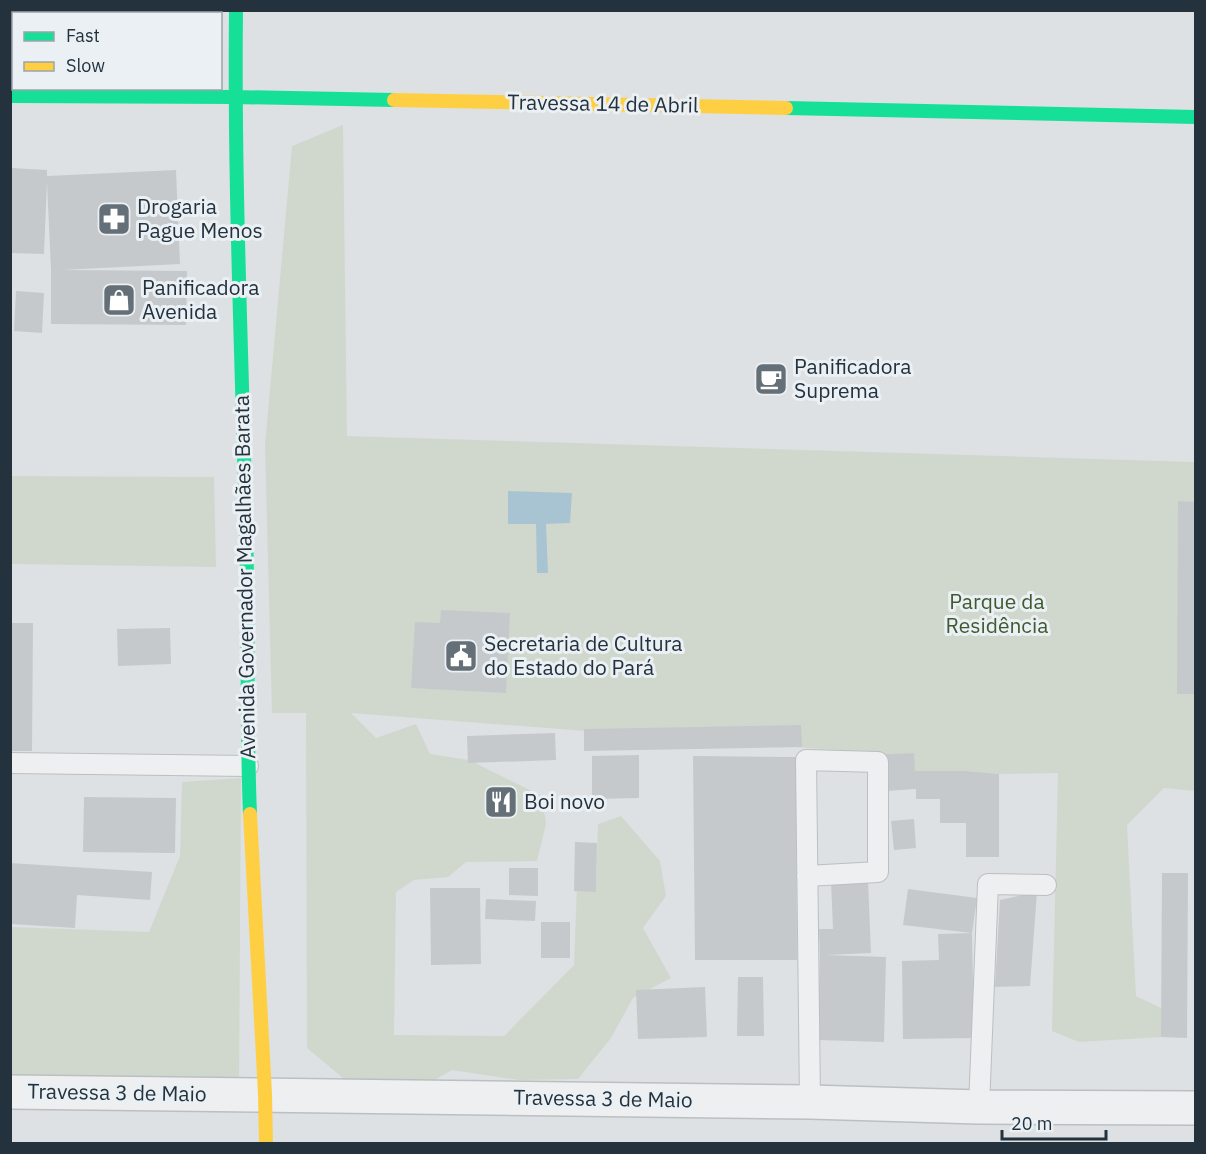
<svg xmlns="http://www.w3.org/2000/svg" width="1206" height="1154" font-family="'IBM Plex Sans',sans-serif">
  <rect width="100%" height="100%" fill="#dde1e4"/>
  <!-- green -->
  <path fill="#d0d8cd" d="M 343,125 L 347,436 L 1195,462 L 1195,791 L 1164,788 L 1127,825 L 1136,996 L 1161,1008 L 1161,1037 L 1079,1042 L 1052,1031 L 1058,773 L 999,774 L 966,771 L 915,771 L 913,753 L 885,754 L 351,713 L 376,738 L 416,724 L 430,754 L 469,760 L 542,796 L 546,824 L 537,861 L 466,862 L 448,877 L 414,880 L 396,892 L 394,1035 L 504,1036 L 574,965 L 577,886 L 596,892 L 598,824 L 621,816 L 660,861 L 666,896 L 643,928 L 671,978 L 633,998 L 611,1038 L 578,1079 L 519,1080 L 452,1070 L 429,1083 L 349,1083 L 307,1048 L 306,713 L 272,713 L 265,445 L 292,146 Z
    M 11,476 L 214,477 L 216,567 L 11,564 Z
    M 241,778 L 239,1094 L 11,1092 L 11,927 L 149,932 L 180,856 L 182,782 Z"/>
  <!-- water -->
  <path fill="#a8c4d2" d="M 508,491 L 572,493 L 570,523 L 546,524 L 548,573 L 537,573 L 536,524 L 508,524 Z"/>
  <!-- building -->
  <path fill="#c5c9cc" d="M 10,10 L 46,10 L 47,14 L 14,14 L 14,51 L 10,51 Z
    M 12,168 L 47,170 L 47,176 L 176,170 L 180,264 L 62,270 L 187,271 L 186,325 L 51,324 L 51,270 L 47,182 L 44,254 L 10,253 Z
    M 16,291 L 44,293 L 42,333 L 14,331 Z
    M 1178,501 L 1196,502 L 1196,694 L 1177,694 Z
    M 441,610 L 510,613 L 506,693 L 411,688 L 415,622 L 440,623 Z
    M 10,623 L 33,623 L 32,751 L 10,751 Z
    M 170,628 L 171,664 L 118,666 L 117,629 Z
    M 801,725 L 802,747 L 584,751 L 584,729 Z
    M 555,733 L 556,760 L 468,763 L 467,736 Z
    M 914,753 L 915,771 L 966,771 L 999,774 L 999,857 L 966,857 L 966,823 L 940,823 L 940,799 L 916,799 L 916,789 L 886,791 L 885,754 Z
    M 639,755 L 639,798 L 592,799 L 592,756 Z
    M 693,756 L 796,757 L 797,960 L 695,960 Z
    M 84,797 L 176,798 L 175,853 L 83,852 Z
    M 914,819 L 916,848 L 894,850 L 891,821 Z
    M 575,842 L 597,843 L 596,892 L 574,891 Z
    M 10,863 L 152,872 L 150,900 L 77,895 L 75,928 L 10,924 Z
    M 509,868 L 538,868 L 538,896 L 509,895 Z
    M 1162,873 L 1188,873 L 1187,1038 L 1161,1037 Z
    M 868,880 L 871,953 L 826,955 L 886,957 L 884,1042 L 818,1040 L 820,955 L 819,929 L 833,929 L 831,881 Z
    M 430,888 L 480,888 L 481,964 L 431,965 Z
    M 908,889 L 977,898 L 972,933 L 974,1038 L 903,1039 L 902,961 L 939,960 L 938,934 L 972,933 L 903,925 Z
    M 1037,892 L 1030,986 L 995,987 L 1000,900 Z
    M 486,899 L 536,901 L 535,921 L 485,919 Z
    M 541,922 L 570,922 L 570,958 L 541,958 Z
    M 738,977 L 763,977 L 764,1036 L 737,1036 Z
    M 705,987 L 707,1037 L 638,1039 L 636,990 Z"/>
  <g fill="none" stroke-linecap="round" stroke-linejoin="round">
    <defs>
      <path id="lane" d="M 10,763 L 248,766
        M 807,876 L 878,872 L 878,762 L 806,760 L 810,1102
        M 979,1107 L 988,884 L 1046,885"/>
      <path id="street" d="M 10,1092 L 810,1102 L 979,1107 L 1196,1108"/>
    </defs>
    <!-- lane casing -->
    <use href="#lane" stroke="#bcbfc2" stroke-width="22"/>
    <!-- street casing -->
    <use href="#street" stroke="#bcbfc2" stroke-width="36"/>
    <!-- lane -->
    <use href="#lane" stroke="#edeff0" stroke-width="20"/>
    <!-- street -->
    <use href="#street" stroke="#edeff0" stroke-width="33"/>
    <!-- fast -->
    <path stroke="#16e098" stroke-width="14" d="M 236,10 C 234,184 242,358 246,532 C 249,626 246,720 250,814
      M 10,96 L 235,97 L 394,100
      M 786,108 L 1196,117"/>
    <!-- slow -->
    <path stroke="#ffcf43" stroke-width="14" d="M 394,100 L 786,108
      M 250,814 L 265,1094 L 266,1144"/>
  </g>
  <!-- icons -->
  <defs>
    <symbol id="pharmacy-square" viewBox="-11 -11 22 22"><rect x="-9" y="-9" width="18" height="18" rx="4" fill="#656f77" stroke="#eaf0f4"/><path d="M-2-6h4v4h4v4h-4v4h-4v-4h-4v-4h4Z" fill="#fff"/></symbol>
    <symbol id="shop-square" viewBox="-11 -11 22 22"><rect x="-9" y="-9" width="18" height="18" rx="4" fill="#656f77" stroke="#eaf0f4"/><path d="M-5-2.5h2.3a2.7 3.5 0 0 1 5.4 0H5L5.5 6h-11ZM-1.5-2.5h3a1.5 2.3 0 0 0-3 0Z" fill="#fff"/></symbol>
    <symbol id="cafe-square" viewBox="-11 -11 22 22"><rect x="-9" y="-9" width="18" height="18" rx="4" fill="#656f77" stroke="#eaf0f4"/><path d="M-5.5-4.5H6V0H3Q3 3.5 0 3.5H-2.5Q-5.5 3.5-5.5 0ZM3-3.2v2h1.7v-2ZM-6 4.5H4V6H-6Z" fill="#fff"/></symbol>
    <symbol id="civic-square" viewBox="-11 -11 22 22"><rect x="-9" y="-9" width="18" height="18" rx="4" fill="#656f77" stroke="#eaf0f4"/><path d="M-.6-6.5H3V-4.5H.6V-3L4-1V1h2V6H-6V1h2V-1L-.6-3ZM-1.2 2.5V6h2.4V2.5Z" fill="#fff"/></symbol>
    <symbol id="restaurant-square" viewBox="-11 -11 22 22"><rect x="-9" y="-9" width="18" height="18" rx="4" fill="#656f77" stroke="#eaf0f4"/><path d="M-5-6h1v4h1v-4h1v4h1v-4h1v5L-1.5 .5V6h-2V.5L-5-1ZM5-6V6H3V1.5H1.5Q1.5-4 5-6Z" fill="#fff"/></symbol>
  </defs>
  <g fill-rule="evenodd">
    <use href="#pharmacy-square" x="95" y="200" width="38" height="38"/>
    <use href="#shop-square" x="100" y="281" width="38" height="38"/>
    <use href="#cafe-square" x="752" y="360" width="38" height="38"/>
    <use href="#civic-square" x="442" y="637" width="38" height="38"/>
    <use href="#restaurant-square" x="482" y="783" width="38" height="38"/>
  </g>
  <g text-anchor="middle" stroke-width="6" stroke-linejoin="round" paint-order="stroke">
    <!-- street labels -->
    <g font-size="21" fill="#24323d" stroke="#eaf0f4">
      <text transform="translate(603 104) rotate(1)" y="7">Travessa 14 de Abril</text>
      <text transform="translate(245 577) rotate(-91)" y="7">Avenida Governador Magalhães Barata</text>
      <text transform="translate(117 1093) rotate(1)" y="7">Travessa 3 de Maio</text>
      <text transform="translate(603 1099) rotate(1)" y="7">Travessa 3 de Maio</text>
    </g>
    <!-- poi labels -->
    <g font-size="21" fill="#24323d" stroke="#eaf0f4" text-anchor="start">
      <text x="137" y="214">Drogaria<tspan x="137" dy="24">Pague Menos</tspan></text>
      <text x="142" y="295">Panificadora<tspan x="142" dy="24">Avenida</tspan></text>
      <text x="794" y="374">Panificadora<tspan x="794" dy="24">Suprema</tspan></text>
      <text x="484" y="651">Secretaria de Cultura<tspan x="484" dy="24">do Estado do Pará</tspan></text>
      <text x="524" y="809">Boi novo</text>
    </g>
    <!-- park labels -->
    <g font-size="21" fill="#405a30" stroke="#eaf0f4">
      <text x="997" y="609">Parque da<tspan x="997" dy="24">Residência</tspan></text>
    </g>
  </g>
  <!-- border -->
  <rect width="1206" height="1154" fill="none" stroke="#24323d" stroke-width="24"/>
  <!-- legend -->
  <rect x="12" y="12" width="210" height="78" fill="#eaf0f4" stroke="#9ba4ab" stroke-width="1.5"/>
  <rect x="24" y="32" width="30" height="9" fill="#16e098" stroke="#9ba4ab" stroke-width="1.5"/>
  <text x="66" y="42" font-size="18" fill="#24323d">Fast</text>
  <rect x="24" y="62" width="30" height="9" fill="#ffcf43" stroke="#9ba4ab" stroke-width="1.5"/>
  <text x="66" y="72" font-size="18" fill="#24323d">Slow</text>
  <!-- scale -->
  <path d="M1002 1130v9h104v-9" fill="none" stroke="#24323d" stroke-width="3"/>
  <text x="1011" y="1130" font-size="18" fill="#24323d" stroke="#eaf0f4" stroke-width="4.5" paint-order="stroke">20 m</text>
</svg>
